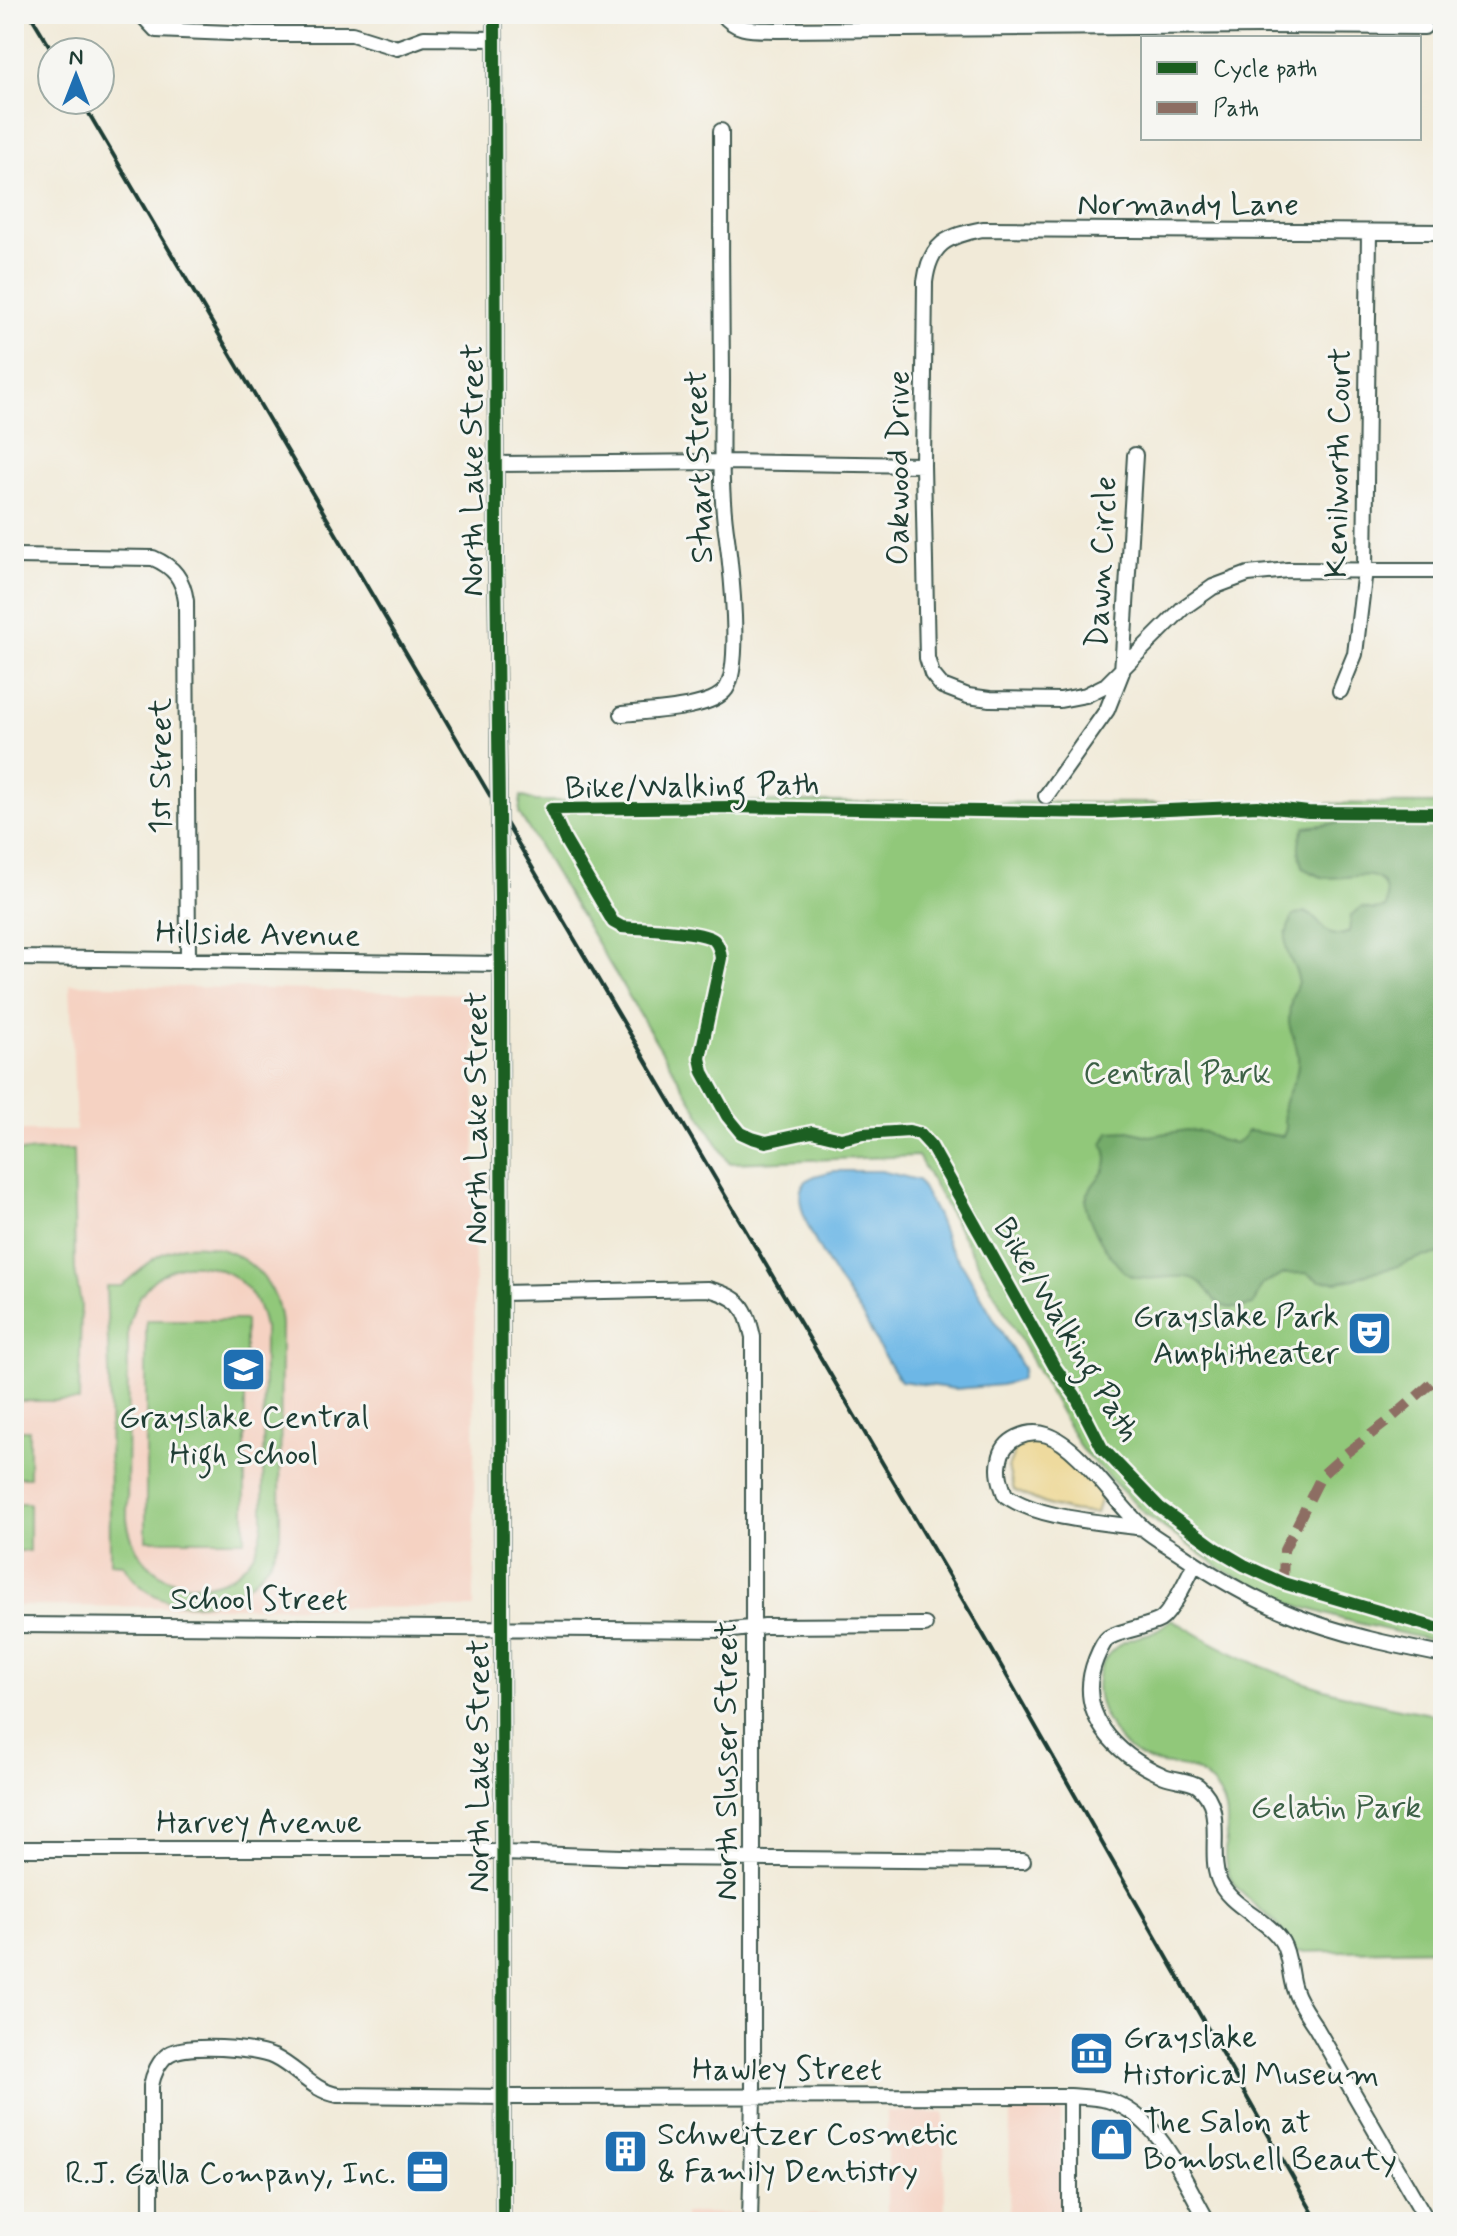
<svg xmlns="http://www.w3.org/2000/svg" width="1457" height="2236" font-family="Mynerve,sans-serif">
  <rect width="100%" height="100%" fill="#f6f6f2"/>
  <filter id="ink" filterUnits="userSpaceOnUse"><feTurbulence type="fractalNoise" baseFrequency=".0125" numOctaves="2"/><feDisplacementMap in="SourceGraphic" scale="16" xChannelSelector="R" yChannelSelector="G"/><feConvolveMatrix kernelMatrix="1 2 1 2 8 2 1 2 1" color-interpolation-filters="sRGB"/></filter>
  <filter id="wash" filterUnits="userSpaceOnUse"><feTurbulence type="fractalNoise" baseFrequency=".006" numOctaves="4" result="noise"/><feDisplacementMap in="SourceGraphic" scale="32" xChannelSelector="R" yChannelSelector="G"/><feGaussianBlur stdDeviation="1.8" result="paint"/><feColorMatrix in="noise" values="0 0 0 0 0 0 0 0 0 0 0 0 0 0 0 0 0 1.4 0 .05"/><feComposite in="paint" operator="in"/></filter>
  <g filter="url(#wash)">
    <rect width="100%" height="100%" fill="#f1ead8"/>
    <!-- built -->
    <path fill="#f5d2c2" d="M 70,984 L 475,994 L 474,1608 L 14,1606 L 14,1131 L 76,1131 Z
      M 887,2111 L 944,2113 L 945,2218 L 1009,2219 L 1010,2111 L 1061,2111 L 1061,2222 L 684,2222 L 684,2213 L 887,2216 Z"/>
    <!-- green -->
    <path fill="#91c87a" stroke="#588257" stroke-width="2" fill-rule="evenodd" d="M 521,796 L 535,801 L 1443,804 L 1443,1643 L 1345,1620 L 1290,1603 L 1225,1571 L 1145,1514 L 1081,1449 L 918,1156 L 729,1163 L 519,813 Z
      M 73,1150 L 75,1271 L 81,1304 L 79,1401 L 14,1401 L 14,1152 Z
      M 183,1246 C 234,1241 277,1273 281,1324 L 280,1535 C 263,1608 162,1632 123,1564 L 110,1563 L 109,1369 L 106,1286 L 121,1286 C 146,1266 149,1256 183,1246 ZM 185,1265 C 227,1263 257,1285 264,1328 L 263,1522 C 255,1607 139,1606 127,1519 L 128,1330 C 133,1298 152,1272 185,1265 Z
      M 146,1320 L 245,1320 L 245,1540 L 146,1540 Z
      M 14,1430 L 29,1430 L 29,1477 L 14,1477 Z
      M 14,1503 L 29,1503 L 29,1551 L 14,1551 Z
      M 1172,1619 C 1256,1673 1345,1700 1443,1716 L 1443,1949 L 1294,1952 C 1285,1920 1248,1907 1231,1879 C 1213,1846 1245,1816 1209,1781 C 1187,1759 1170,1770 1147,1760 C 1128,1753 1114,1735 1105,1717 C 1092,1691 1094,1660 1122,1643 C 1133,1637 1146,1636 1157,1630 C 1162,1627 1167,1623 1172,1619 Z"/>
    <!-- forest -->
    <path fill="#74ac6a" stroke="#4a744f" stroke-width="2" d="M 1362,820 L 1403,820 L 1443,824 L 1443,1252 L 1437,1255 L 1421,1257 L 1393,1268 L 1371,1272 L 1355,1279 L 1337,1282 L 1320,1281 L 1306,1273 L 1284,1274 L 1262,1285 L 1253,1305 C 1247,1306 1241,1308 1235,1308 C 1207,1308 1211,1279 1186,1277 C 1168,1275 1148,1282 1131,1276 C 1115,1270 1082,1215 1086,1199 C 1093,1175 1116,1173 1103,1144 L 1109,1132 L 1129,1131 L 1149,1136 L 1187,1130 L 1204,1132 L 1219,1140 L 1235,1143 L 1243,1138 L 1247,1131 C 1260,1131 1270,1136 1283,1136 L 1286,1129 C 1275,1096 1300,1088 1298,1058 C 1298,1046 1291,1035 1289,1023 C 1289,1015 1290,1005 1292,998 C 1293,992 1298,986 1298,980 C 1298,975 1294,967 1292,963 C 1283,945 1284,934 1293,916 L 1304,912 C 1323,918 1324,944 1349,932 L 1351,915 L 1362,907 L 1373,910 L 1386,908 C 1392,857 1348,883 1322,877 C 1316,875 1310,871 1304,869 C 1298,852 1296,843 1305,827 Z"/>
    <!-- sand -->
    <path fill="#eeda9e" stroke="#868c69" stroke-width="2" d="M 1045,1440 L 1068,1453 L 1103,1491 L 1096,1513 C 1063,1513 1043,1504 1014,1490 L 1008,1468 L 1016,1448 L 1030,1442 Z"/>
    <!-- water -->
    <path fill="#6db7e6" stroke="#467a8d" stroke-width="2" d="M 834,1171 L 881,1171 L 918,1180 L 937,1216 L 948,1245 L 964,1267 L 1023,1369 L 1020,1380 L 1001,1385 L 955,1389 L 901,1381 C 883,1360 874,1335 860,1312 C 844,1290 790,1213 802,1187 C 807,1175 824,1174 834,1171 Z"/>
  </g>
  <g filter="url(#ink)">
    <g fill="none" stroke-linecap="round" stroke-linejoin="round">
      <defs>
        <path id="minor" d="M 141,14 L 156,30 L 255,34 L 352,34 L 397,48 L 424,38 L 495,39
          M 495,14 L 496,559 L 501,982 L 503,2222
          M 723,14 C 736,33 758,29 779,30 L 1264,26 L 1424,27
          M 1443,232 L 983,229 C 947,236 930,243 925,282 L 923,465 L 927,658 L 932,674 L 942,686 L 968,696 L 990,699 L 1060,700 L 1086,695 L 1106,685 L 1183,608 L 1213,587 L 1248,574 L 1288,570 L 1443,571
          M 497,464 L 722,462 L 923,465
          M 14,556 L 153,558 C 174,567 183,579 186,601 L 188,961
          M 1340,691 L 1355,654 L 1365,570 L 1369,232
          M 622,714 C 647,711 711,710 726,689 C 742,666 731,568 727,538 C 719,487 722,433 722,381 C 721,298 721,214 721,131
          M 1046,796 L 1107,710 L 1122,672 L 1135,455
          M 14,958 L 501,964
          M 501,1293 L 708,1289 C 740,1297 746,1306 753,1337 L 753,2096 L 750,2222
          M 1143,1528 C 1102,1522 1038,1519 1005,1495 C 1001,1484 997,1472 1000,1460 C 1003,1439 1028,1429 1047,1435 C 1079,1445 1116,1504 1143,1528 C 1154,1538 1170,1546 1183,1555 C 1218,1579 1256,1601 1295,1616 C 1343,1635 1394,1645 1443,1655
          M 1195,1563 C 1188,1577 1172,1612 1160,1620 C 1148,1627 1118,1631 1108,1638 C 1104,1641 1098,1654 1096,1659 C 1074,1714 1116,1755 1164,1776 C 1174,1780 1190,1780 1198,1786 C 1226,1807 1208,1850 1218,1878 C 1227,1906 1268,1918 1282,1942 C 1290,1955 1289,1975 1294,1989 C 1298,2002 1307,2014 1315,2026 L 1428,2222
          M 14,1625 L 733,1630 L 765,1626 L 925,1625
          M 14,1849 L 475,1849 L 503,1853 L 652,1858 L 1023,1861
          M 151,2222 L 151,2086 C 153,2075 159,2060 169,2054 C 187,2043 255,2048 274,2057 C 297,2068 313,2091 338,2095 L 504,2097 L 1070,2096 C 1082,2097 1096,2097 1107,2100 C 1160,2116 1183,2179 1208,2222
          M 1070,2222 L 1070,2096"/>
      </defs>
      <!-- minor casing -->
      <use href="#minor" stroke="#3e574d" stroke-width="18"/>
      <!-- minor -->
      <use href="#minor" stroke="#fff" stroke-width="14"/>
      <!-- rail -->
      <path stroke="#1f3d34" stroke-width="4" d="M 30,14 L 53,52
        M 81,100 L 983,1634 L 1318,2222"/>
      <!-- quiet -->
      <path stroke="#8d6e63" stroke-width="10" stroke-dasharray="20 10" stroke-linecap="butt" d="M 1283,1583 L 1284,1550 L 1322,1475 L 1344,1455 L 1387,1422 L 1433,1382 L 1443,1378"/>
      <defs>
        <path id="cycleway" d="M 495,14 L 496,559 L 501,982 L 503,2222
          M 1443,813 L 1308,812 L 1258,806 L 1101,813 L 733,807 L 551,809 L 565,840 L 613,922 L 622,927 C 641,929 702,930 714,940 C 719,945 720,951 721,958 L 700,1058 L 703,1072 L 727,1116 L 741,1133 L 752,1138 L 766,1142 L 812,1132 L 841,1139 L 863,1134 L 909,1131 L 920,1134 L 931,1146 L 1054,1366 L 1075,1395 L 1102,1448 L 1159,1507 L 1217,1549 L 1244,1565 L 1283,1583 L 1443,1630"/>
      </defs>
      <!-- cycleway casing -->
      <use href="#cycleway" stroke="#f6f6f2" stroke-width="17"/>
      <!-- cycleway -->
      <use href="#cycleway" stroke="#1b5e20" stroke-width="12"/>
    </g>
  </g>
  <!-- icons -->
  <defs>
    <symbol id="theatre-square" viewBox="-11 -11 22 22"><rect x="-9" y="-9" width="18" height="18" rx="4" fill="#1f6fb2" stroke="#f6f6f2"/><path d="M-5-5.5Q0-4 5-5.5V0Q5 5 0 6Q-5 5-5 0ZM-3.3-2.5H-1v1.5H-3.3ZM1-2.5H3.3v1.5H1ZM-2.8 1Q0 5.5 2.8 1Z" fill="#fff"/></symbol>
    <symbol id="school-square" viewBox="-11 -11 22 22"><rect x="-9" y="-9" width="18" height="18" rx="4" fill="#1f6fb2" stroke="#f6f6f2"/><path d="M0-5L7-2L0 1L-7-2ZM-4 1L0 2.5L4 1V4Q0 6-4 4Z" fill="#fff"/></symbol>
    <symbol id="museum-square" viewBox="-11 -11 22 22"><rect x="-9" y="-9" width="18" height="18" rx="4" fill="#1f6fb2" stroke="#f6f6f2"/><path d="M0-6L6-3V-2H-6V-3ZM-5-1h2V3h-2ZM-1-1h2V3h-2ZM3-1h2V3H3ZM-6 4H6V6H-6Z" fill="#fff"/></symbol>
    <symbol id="shop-square" viewBox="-11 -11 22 22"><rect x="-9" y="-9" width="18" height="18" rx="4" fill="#1f6fb2" stroke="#f6f6f2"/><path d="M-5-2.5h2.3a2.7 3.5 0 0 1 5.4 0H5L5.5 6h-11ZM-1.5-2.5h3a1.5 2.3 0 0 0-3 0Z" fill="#fff"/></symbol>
    <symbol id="building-square" viewBox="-11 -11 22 22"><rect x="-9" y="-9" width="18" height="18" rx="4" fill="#1f6fb2" stroke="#f6f6f2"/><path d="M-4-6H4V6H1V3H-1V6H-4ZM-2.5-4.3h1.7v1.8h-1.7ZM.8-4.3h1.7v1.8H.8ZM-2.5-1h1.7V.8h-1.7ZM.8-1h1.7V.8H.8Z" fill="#fff"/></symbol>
    <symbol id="office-square" viewBox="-11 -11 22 22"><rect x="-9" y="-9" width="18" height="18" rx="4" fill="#1f6fb2" stroke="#f6f6f2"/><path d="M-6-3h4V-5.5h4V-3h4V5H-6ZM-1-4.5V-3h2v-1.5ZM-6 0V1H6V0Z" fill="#fff"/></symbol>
  </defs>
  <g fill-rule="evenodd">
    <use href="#theatre-square" x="1344" y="1308" width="51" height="51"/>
    <use href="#school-square" x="218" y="1344" width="51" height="51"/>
    <use href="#museum-square" x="1066" y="2028" width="51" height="51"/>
    <use href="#shop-square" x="1086" y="2114" width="51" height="51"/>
    <use href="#building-square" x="600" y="2126" width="51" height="51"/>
    <use href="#office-square" x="402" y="2146" width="51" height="51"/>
  </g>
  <g text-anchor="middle" stroke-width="6" stroke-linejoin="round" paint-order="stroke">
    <!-- street labels -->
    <g font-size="32" fill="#1f3d34" stroke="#f6f6f2">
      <text x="1188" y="214">Normandy Lane</text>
      <text transform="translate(1337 463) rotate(-89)" y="11">Kenilworth Court</text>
      <text transform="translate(698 467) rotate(-92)" y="11">Stuart Street</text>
      <text transform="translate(897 468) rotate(-90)" y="11">Oakwood Drive</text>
      <text transform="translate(471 470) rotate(-90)" y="11">North Lake Street</text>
      <text transform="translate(1100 562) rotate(-87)" y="11">Dawn Circle</text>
      <text transform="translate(159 766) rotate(-90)" y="11">1st Street</text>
      <text transform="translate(692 785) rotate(-1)" y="11">Bike/Walking Path</text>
      <text transform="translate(258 933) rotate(1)" y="11">Hillside Avenue</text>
      <text transform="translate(475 1118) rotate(-90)" y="11">North Lake Street</text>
      <text transform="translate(1068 1329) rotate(59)" y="11">Bike/Walking Path</text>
      <text x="259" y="1609">School Street</text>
      <text transform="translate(725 1761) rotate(-90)" y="11">North Slusser Street</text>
      <text transform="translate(477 1766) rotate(-90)" y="11">North Lake Street</text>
      <text x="259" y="1832">Harvey Avenue</text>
      <text x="787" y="2079">Hawley Street</text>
    </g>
    <!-- park labels -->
    <g font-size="32" fill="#3c6046" stroke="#f6f6f2">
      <text x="1177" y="1083">Central Park</text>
      <text x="1336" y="1817">Gelatin Park</text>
    </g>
    <!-- poi labels -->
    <g font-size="32" fill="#1f3d34" stroke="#f6f6f2" text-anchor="start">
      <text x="1339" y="1326" text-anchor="end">Grayslake Park<tspan x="1339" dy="37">Amphitheater</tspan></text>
      <text x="244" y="1427" text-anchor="middle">Grayslake Central<tspan x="244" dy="37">High School</tspan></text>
      <text x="1123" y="2047">Grayslake<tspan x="1123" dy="37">Historical Museum</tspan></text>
      <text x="1143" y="2132">The Salon at<tspan x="1143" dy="37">Bombshell Beauty</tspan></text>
      <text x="657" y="2144">Schweitzer Cosmetic<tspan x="657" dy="37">&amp; Family Dentistry</tspan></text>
      <text x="396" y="2183" text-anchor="end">R.J. Galla Company, Inc.</text>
    </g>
  </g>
  <!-- margin -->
  <rect width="1457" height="2236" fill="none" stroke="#f6f6f2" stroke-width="48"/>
  <!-- legend -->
  <rect x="1141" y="36" width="280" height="104" fill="#f6f6f2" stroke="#a0aca6" stroke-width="2"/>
  <rect x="1157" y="62" width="40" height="12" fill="#1b5e20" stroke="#a0aca6" stroke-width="2"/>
  <text x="1213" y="76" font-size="24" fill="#1f3d34">Cycle path</text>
  <rect x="1157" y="102" width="40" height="12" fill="#8d6e63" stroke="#a0aca6" stroke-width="2"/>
  <text x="1213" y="116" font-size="24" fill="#1f3d34">Path</text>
  <!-- north arrow -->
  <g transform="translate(76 76)"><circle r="38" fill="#f6f6f2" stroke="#a0aca6" stroke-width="2"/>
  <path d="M0-6L14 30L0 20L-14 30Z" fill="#1f6fb2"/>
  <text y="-12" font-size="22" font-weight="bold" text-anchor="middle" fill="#1f3d34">N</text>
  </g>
</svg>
